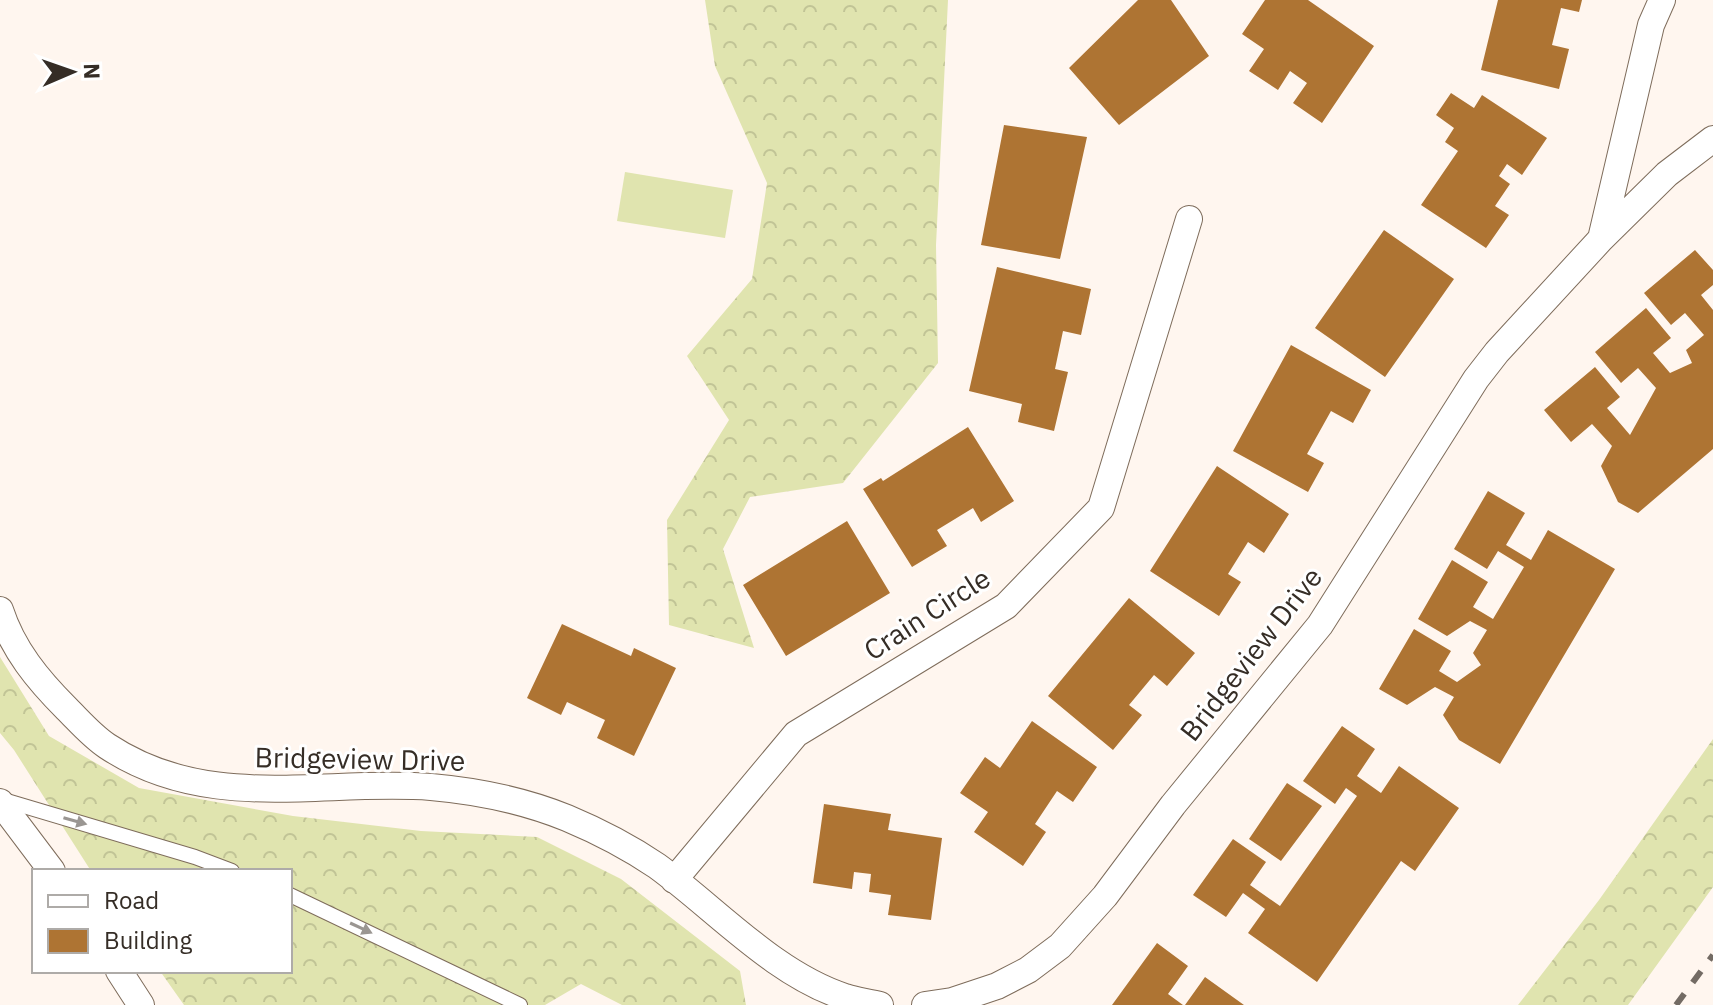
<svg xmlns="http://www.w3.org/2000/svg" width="1713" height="1005" font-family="'IBM Plex Sans',sans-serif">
  <defs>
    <pattern id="forest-crowns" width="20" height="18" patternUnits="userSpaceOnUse" patternTransform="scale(2)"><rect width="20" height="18" fill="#e0e4af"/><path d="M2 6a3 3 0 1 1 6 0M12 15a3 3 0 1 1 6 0" fill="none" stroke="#c1c496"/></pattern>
  </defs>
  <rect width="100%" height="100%" fill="#fff6ef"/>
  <!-- forest -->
  <path fill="url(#forest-crowns)" d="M 705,0 L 948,0 L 936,245 L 938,363 L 843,483 L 750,497 L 723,549 L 754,648 L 669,625 L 667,520 L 729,420 L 687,356 L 752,279 L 767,183 L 715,66 Z
    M 0,657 L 49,736 L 139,788 L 293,816 L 421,831 L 537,837 L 621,879 L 740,971 L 746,1005 L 622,1005 L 581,984 L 545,1005 L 184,1005 L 160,971 L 290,971 L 290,871 L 91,871 L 14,750 L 0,733 Z
    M 1713,739 L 1713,887 L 1628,1005 L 1518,1005 L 1599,900 Z"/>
  <!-- garden -->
  <path fill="#e0e4af" d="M 625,172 L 733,190 L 725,238 L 617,221 Z"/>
  <!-- building -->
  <path fill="#ae7433" d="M 1138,0 L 1171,0 L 1209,56 L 1119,125 L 1069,68 Z
    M 1265,0 L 1308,0 L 1374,46 L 1322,123 L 1293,103 L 1307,83 L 1290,71 L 1278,90 L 1249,71 L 1264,49 L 1242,34 Z
    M 1498,0 L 1582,0 L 1579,12 L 1561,8 L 1552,45 L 1569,49 L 1559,89 L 1481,70 Z
    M 1451,93 L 1474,108 L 1482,95 L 1547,138 L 1522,175 L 1507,164 L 1499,176 L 1510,184 L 1495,206 L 1509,215 L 1486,248 L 1421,205 L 1458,151 L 1445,142 L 1454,128 L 1436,115 Z
    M 1004,125 L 1087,137 L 1060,259 L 981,245 Z
    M 1384,230 L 1454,279 L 1385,377 L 1315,328 Z
    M 1695,250 L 1713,270 L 1713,285 L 1701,295 L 1713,310 L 1713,449 L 1638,513 L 1618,502 L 1601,466 L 1612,446 L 1592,424 L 1571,442 L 1544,410 L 1595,367 L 1620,397 L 1607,408 L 1630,435 L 1656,388 L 1638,368 L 1621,383 L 1595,352 L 1646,308 L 1671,338 L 1653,353 L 1670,373 L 1692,363 L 1686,350 L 1704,335 L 1685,313 L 1671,325 L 1644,293 Z
    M 997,267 L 1091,289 L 1081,335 L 1063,331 L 1055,369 L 1068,372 L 1054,431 L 1018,422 L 1022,404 L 969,391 Z
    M 1291,345 L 1371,390 L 1353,423 L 1331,411 L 1307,454 L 1324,463 L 1308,492 L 1233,451 Z
    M 968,427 L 1014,501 L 981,522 L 973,508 L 937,530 L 947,546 L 912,567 L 863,489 L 881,478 L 883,481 Z
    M 1217,466 L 1289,514 L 1264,553 L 1248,542 L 1228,574 L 1241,582 L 1219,616 L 1150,571 Z
    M 1488,491 L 1525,513 L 1506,545 L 1531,560 L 1548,530 L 1615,569 L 1500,764 L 1459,740 L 1443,715 L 1454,697 L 1435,687 L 1407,705 L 1379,689 L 1414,629 L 1451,651 L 1439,671 L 1457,682 L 1481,665 L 1473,653 L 1487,630 L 1470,621 L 1447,636 L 1418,619 L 1452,560 L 1488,582 L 1473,607 L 1493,619 L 1524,567 L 1498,551 L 1487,569 L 1454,549 Z
    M 847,521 L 890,593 L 786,656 L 743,585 Z
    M 1129,598 L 1195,653 L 1167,686 L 1154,675 L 1129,705 L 1142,715 L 1113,750 L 1048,696 Z
    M 562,624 L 631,656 L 634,648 L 676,668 L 634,756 L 597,738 L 605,720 L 567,702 L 561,715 L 527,698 Z
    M 1032,721 L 1097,767 L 1073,802 L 1057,791 L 1035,824 L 1046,832 L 1023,866 L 974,832 L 988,812 L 960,793 L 985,757 L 1000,768 Z
    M 1342,726 L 1375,749 L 1357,776 L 1381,793 L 1399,766 L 1459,808 L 1415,871 L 1401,861 L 1317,982 L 1248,933 L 1265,909 L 1243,893 L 1226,917 L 1193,895 L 1233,839 L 1266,862 L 1250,885 L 1280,906 L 1357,796 L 1346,788 L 1335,804 L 1303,781 Z
    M 1287,783 L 1322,806 L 1281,861 L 1249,839 Z
    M 824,804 L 891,814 L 888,830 L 942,838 L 931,920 L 888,915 L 891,895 L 869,892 L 871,874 L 854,872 L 852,889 L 813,883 Z
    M 1157,943 L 1188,966 L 1168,994 L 1183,1005 L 1112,1005 Z
    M 1205,977 L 1244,1005 L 1185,1005 Z"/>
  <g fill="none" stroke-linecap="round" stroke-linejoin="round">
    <defs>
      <path id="service" d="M 0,799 L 195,857 L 232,871
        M 290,895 L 520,1005"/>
      <path id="minor" d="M 1662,0 L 1651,25 L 1601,239 L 1667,174 L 1713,139
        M 0,610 C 13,650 38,680 67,709 C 80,722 92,736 107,746 C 208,813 320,779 431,787 C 477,791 525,801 567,818 C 598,831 629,847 657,866 C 716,909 774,974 845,997 C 856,1001 869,1002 880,1005
        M 0,802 L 52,871
        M 674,880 L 796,734 L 1006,606 L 1101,508 L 1189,219
        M 119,971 L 141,1005
        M 925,1005 L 952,1001 L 997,986 L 1028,970 L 1060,946 L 1105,896 L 1173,805 L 1320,625 L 1476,379 L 1497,352 L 1601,239"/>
    </defs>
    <!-- service casing -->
    <use href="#service" stroke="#7e6c5b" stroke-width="16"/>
    <!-- minor casing -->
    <use href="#minor" stroke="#7e6c5b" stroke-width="28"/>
    <!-- service -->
    <use href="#service" stroke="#fff" stroke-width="14"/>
    <!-- minor -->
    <use href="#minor" stroke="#fff" stroke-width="26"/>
    <!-- rail -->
    <path stroke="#736b64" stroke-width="6" stroke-dasharray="14 14" stroke-linecap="butt" d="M 1676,1005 L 1713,955"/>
  </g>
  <!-- one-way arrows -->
  <defs><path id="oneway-solid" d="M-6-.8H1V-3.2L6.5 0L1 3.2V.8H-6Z" transform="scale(2)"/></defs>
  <g fill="#9a9692">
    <use href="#oneway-solid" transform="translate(75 821) rotate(16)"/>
    <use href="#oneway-solid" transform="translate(361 928) rotate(25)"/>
  </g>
  <g text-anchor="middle" stroke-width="6" stroke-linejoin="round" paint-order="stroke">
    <!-- street labels -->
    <g font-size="28" fill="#352d26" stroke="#fff">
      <text transform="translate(927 614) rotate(-33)" y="10">Crain Circle</text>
      <text transform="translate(1251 654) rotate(-52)" y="10">Bridgeview Drive</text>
      <text transform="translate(360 759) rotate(1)" y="10">Bridgeview Drive</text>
    </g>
  </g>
  <!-- legend -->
  <rect x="32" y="869" width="260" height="104" fill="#ffffff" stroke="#aeaba8" stroke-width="2"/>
  <rect x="48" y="895" width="40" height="12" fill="#ffffff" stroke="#aeaba8" stroke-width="2"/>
  <text x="104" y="909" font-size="24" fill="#352d26">Road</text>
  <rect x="48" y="929" width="40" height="24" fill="#ae7433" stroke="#aeaba8" stroke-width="2"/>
  <text x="104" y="949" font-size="24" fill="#352d26">Building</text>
  <!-- north arrow -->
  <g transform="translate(72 72) rotate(88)" stroke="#ffffff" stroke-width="6" paint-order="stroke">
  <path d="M0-6L14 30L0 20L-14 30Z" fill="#352d26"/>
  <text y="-12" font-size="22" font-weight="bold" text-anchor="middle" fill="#352d26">N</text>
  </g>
</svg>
